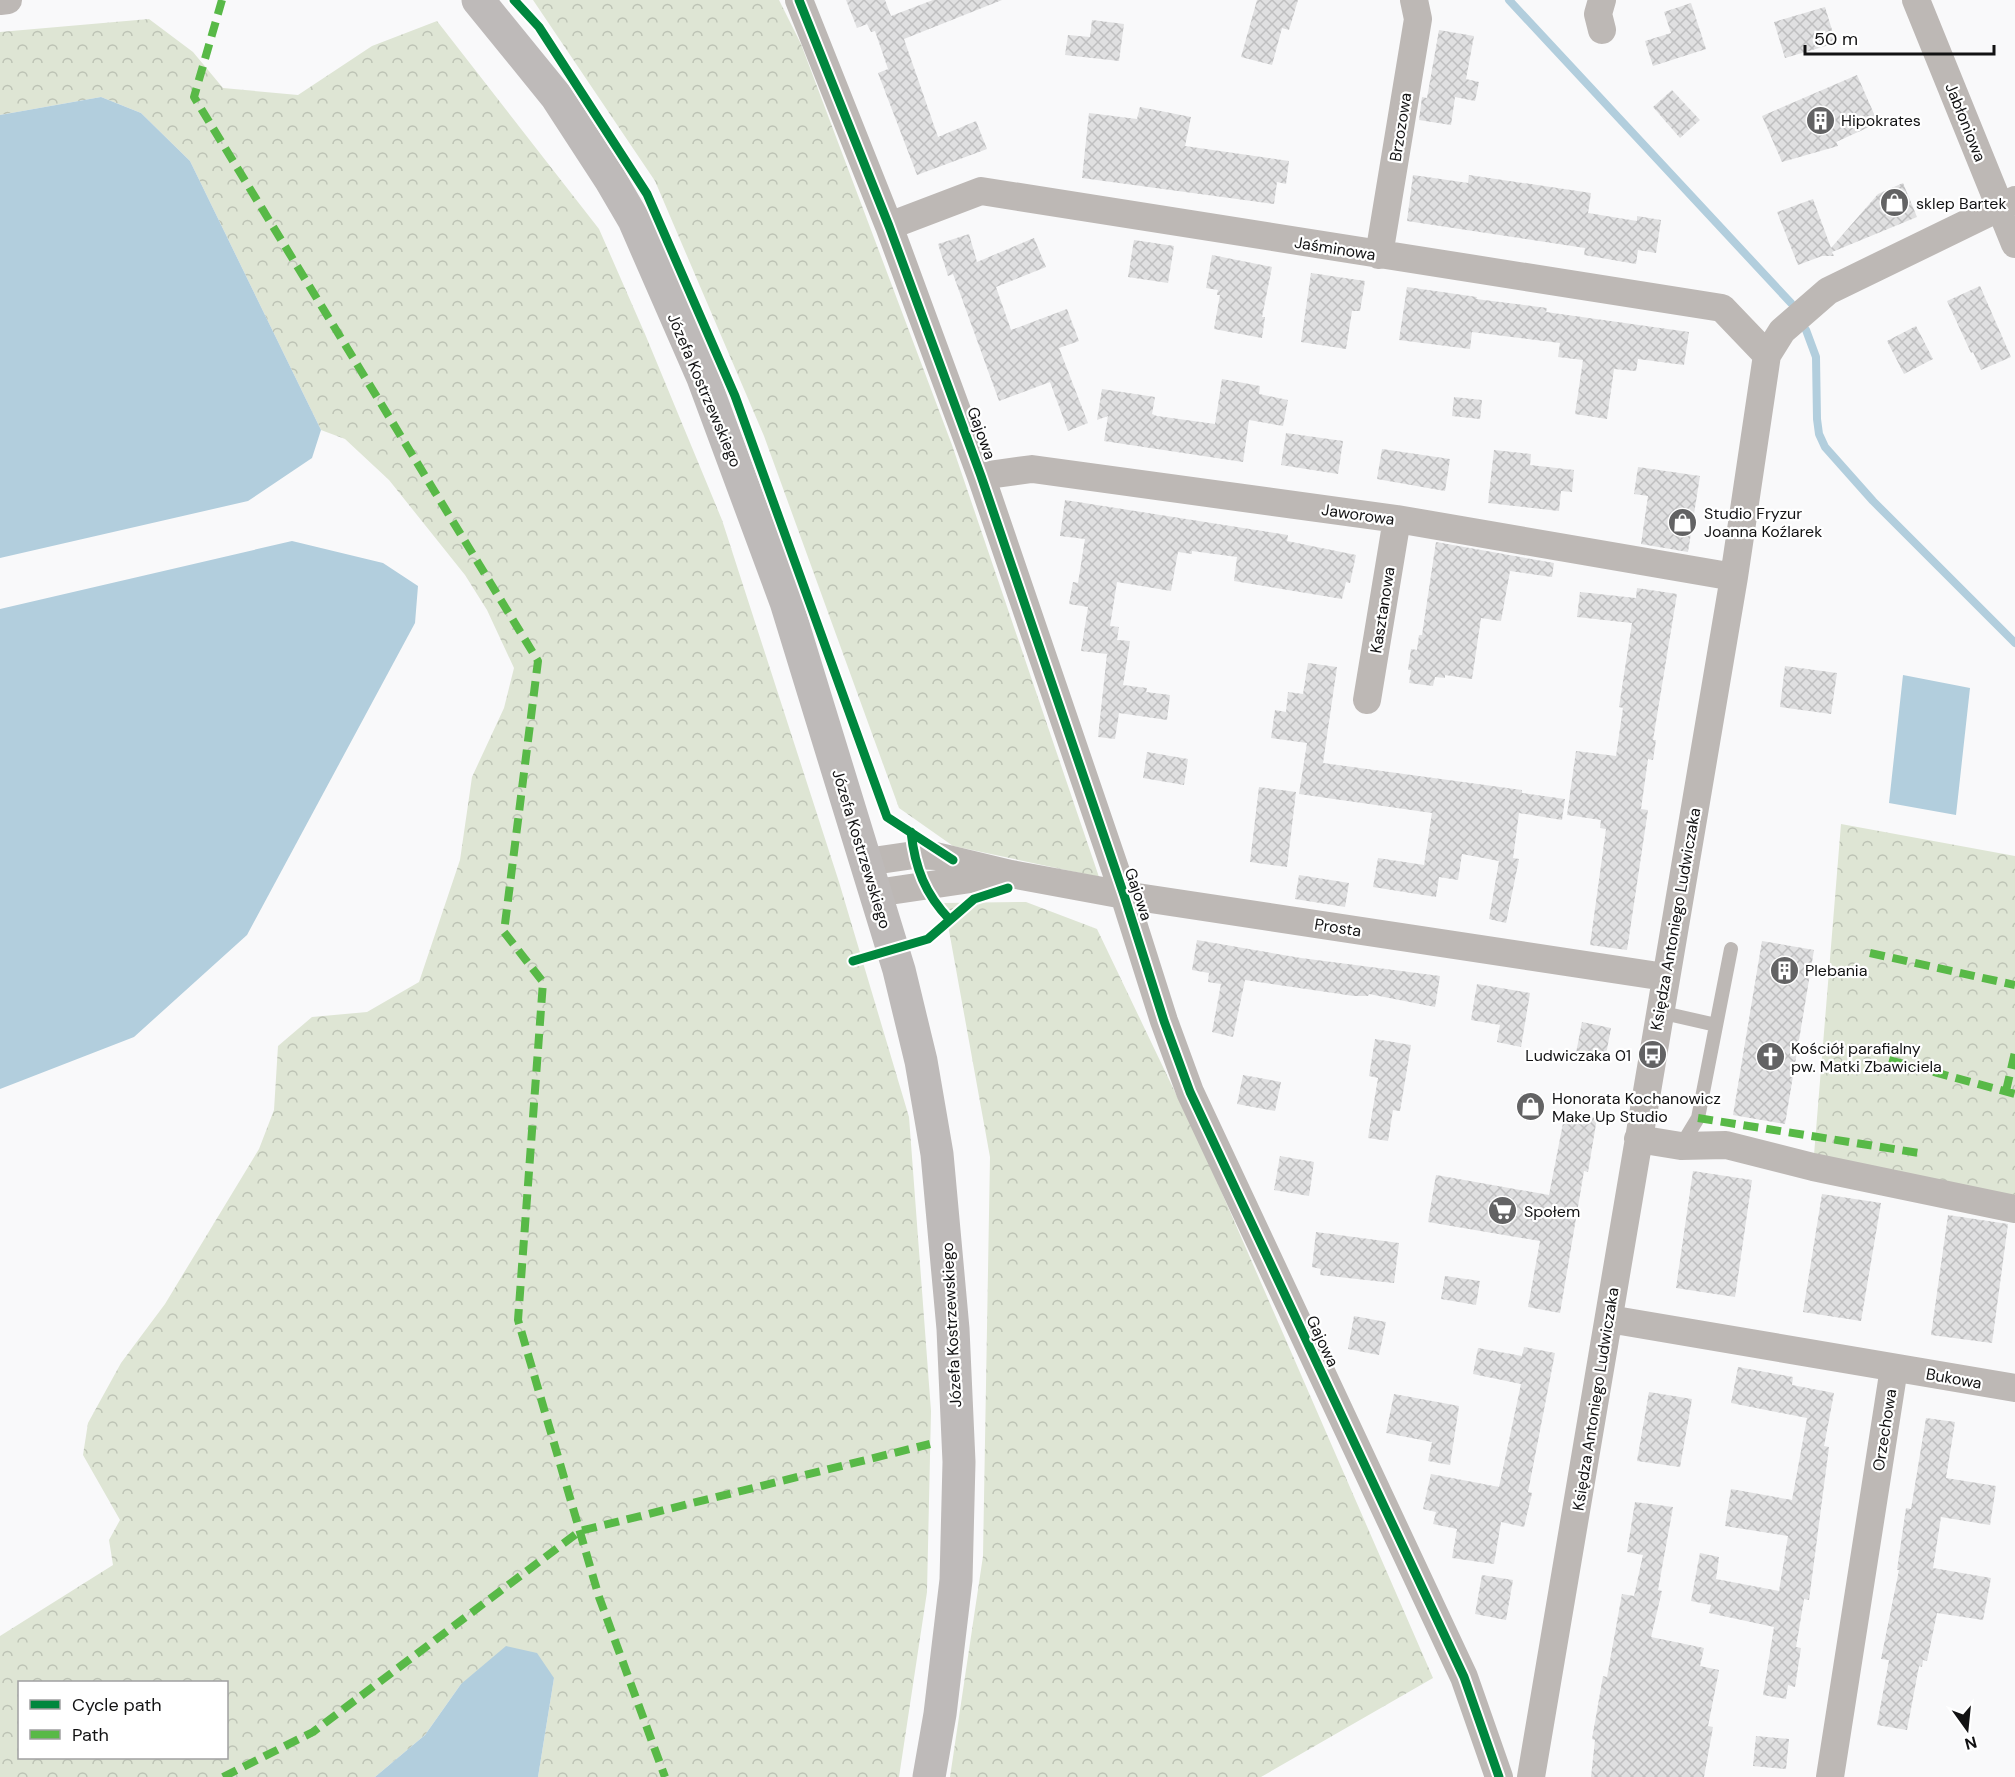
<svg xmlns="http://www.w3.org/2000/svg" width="2015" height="1777" font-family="'DM Sans',sans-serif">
  <defs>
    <pattern id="forest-crowns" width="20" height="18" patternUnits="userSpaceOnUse" patternTransform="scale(1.5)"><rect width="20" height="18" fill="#dee5d4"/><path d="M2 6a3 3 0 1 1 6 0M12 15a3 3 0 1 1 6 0" fill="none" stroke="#bdc3b5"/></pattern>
    <pattern id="building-cross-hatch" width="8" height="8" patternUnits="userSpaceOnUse" patternTransform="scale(1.5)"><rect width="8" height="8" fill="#e0e0e1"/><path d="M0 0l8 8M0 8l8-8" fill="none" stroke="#bfbfc0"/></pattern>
  </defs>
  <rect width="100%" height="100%" fill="#f9f9fa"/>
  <!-- forest -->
  <path fill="url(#forest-crowns)" fill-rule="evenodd" d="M 533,0 L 779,0 L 801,44 L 952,445 L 1099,877 L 953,846 L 899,808 L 764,436 L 655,181 Z
    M 149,19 L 193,52 L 223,88 L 298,95 L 372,46 L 437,21 L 599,229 L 645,334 L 722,520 L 839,882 L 909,1117 L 931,1411 L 927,1592 L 899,1777 L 538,1777 L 554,1678 L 461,1684 L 425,1735 L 375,1777 L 0,1777 L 0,1636 L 113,1565 L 109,1540 L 120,1520 L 83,1455 L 88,1423 L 121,1363 L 165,1304 L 259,1149 L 274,1110 L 278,1046 L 312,1017 L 367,1012 L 419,982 L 460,860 L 472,777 L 504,708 L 514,668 L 487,610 L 465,575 L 389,480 L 345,439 L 321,430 L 190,161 L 141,113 L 101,97 L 0,115 L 0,32 ZM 20,1682 L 226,1682 L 226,1758 L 20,1758 Z
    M 1841,824 L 2015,856 L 2015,1209 L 1813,1167 Z
    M 1026,902 L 1097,929 L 1208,1161 L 1433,1678 L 1261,1777 L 950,1777 L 983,1556 L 990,1157 L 944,903 Z"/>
  <!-- water -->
  <path fill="#b2cedd" d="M 101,97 L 141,113 L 190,161 L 321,430 L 312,458 L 248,501 L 0,558 L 0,115 Z
    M 292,541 L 383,563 L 418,586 L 415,623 L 247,935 L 134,1037 L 0,1089 L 0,609 Z
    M 1903,675 L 1970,688 L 1956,815 L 1889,803 Z
    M 506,1646 L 537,1653 L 554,1678 L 538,1777 L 375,1777 L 425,1735 L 461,1684 Z"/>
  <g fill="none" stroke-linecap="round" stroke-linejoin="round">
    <!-- stream -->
    <path stroke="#b2cedd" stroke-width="8" d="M 1509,0 L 1791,303
      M 1806,330 L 1816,357 L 1817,419 L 1819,434 L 1825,447 L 1873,501 L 2015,643"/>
  </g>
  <!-- building -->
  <path fill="url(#building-cross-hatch)" d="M 846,0 L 885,0 L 891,16 L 933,0 L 1002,0 L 904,39 L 938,137 L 976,121 L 987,149 L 917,175 L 878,73 L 888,69 L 875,31 L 871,32 L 867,24 L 857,28 Z
    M 1257,0 L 1298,0 L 1289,30 L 1282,28 L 1272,65 L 1241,57 Z
    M 1691,3 L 1706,49 L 1653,66 L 1645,41 L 1671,33 L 1664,12 Z
    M 1825,7 L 1836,43 L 1785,58 L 1774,22 Z
    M 1092,20 L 1124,24 L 1119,61 L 1065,55 L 1068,35 L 1090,37 Z
    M 1439,30 L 1474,36 L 1466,79 L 1479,82 L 1475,101 L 1455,97 L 1451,125 L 1419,120 L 1422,97 L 1427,98 Z
    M 1857,75 L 1878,123 L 1836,142 L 1838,146 L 1782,162 L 1762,116 Z
    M 1672,90 L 1700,120 L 1680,138 L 1653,107 Z
    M 1140,107 L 1191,117 L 1185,146 L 1289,161 L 1286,184 L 1277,182 L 1274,204 L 1082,178 L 1089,113 L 1137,119 Z
    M 1413,175 L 1468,183 L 1469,175 L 1591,193 L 1588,213 L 1637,221 L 1637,216 L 1661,220 L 1656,253 L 1638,250 L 1636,264 L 1584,255 L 1585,248 L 1407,221 Z
    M 1903,183 L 1917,217 L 1832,252 L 1834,256 L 1822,256 L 1798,265 L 1777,212 L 1813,199 L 1831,248 L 1878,194 Z
    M 969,234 L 977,262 L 1034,238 L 1046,267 L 996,287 L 1011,330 L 1067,309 L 1079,341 L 1059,348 L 1088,423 L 1068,431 L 1050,382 L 999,401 L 953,274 L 948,276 L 938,244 Z
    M 1134,240 L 1174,246 L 1168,283 L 1128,277 Z
    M 1212,255 L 1272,267 L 1262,317 L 1265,317 L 1262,338 L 1214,329 L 1220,295 L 1217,295 L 1218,290 L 1206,288 Z
    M 1311,273 L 1365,281 L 1360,311 L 1352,311 L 1346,349 L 1301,342 Z
    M 1980,286 L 2011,357 L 1981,370 L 1973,352 L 1971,353 L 1947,301 Z
    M 1407,287 L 1477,297 L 1476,299 L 1547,308 L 1546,312 L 1689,332 L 1684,365 L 1638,359 L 1636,371 L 1614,369 L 1607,419 L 1575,414 L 1583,360 L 1558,357 L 1560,343 L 1472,332 L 1470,349 L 1399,340 Z
    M 1916,326 L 1933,359 L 1904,374 L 1887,341 Z
    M 1222,379 L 1260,386 L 1259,394 L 1288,400 L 1283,426 L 1249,420 L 1243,462 L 1104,441 L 1108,416 L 1097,420 L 1102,389 L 1155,397 L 1152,414 L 1157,416 L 1215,424 Z
    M 1454,397 L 1482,400 L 1480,419 L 1452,416 Z
    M 1286,433 L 1343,441 L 1338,474 L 1281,465 Z
    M 1382,449 L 1450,459 L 1445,491 L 1377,479 Z
    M 1494,450 L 1531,454 L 1530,465 L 1574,470 L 1572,492 L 1561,491 L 1559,511 L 1488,503 Z
    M 1638,467 L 1700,476 L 1688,552 L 1641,544 L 1648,496 L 1634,494 Z
    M 1065,500 L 1288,535 L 1287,541 L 1356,555 L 1350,583 L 1346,582 L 1342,599 L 1234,581 L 1237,557 L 1192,551 L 1192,554 L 1178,552 L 1171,591 L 1117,582 L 1110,626 L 1119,627 L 1117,640 L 1130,641 L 1123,685 L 1147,688 L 1146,692 L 1170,695 L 1167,720 L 1119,713 L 1115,739 L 1098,737 L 1107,654 L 1081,651 L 1088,607 L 1069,604 L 1073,582 L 1078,583 L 1085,539 L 1060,536 Z
    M 1436,542 L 1554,563 L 1552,577 L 1510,571 L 1501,621 L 1481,618 L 1472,679 L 1445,675 L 1445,678 L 1435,677 L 1433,686 L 1409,683 L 1411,670 L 1408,670 L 1411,649 L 1417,650 L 1419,635 L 1422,635 Z
    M 1637,588 L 1677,594 L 1653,740 L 1656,740 L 1653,760 L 1648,759 L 1641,809 L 1648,810 L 1627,950 L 1590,945 L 1606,829 L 1600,828 L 1601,820 L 1567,815 L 1576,751 L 1616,756 L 1623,708 L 1619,707 L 1632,623 L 1577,617 L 1580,592 L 1636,598 Z
    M 1308,663 L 1337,667 L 1323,763 L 1522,790 L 1522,793 L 1565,799 L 1562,820 L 1519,813 L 1513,858 L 1519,859 L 1506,923 L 1489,919 L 1499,861 L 1462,854 L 1458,880 L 1439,877 L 1436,897 L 1373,887 L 1378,858 L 1424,865 L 1432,813 L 1299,794 L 1307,743 L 1271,738 L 1275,710 L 1286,712 L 1288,692 L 1303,694 Z
    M 1785,666 L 1837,673 L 1831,714 L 1780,707 Z
    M 1147,752 L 1188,759 L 1184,785 L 1143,778 Z
    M 1259,787 L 1296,792 L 1287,867 L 1250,862 Z
    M 1299,875 L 1349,883 L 1345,907 L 1295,899 Z
    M 1197,940 L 1301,958 L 1440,976 L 1435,1007 L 1369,994 L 1368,996 L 1354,996 L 1245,980 L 1233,1037 L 1212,1032 L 1221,984 L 1208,982 L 1209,973 L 1192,970 Z
    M 1762,941 L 1814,950 L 1785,1124 L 1733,1115 Z
    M 1477,984 L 1530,993 L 1521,1047 L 1497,1042 L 1500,1025 L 1471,1020 Z
    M 1582,1022 L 1611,1028 L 1605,1060 L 1576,1053 Z
    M 1375,1039 L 1411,1045 L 1400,1111 L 1393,1110 L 1388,1141 L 1368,1138 L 1378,1078 L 1369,1076 Z
    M 1243,1075 L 1281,1082 L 1275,1111 L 1237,1104 Z
    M 1565,1113 L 1597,1118 L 1588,1172 L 1584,1171 L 1560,1313 L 1528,1307 L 1540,1241 L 1428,1222 L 1436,1175 L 1549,1195 Z
    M 1280,1156 L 1314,1162 L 1309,1196 L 1274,1190 Z
    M 1693,1171 L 1752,1180 L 1735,1297 L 1676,1288 Z
    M 1822,1194 L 1881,1203 L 1861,1321 L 1803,1312 Z
    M 1948,1215 L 2008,1224 L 1992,1343 L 1931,1335 Z
    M 1316,1232 L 1399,1243 L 1394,1283 L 1320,1275 L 1321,1269 L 1312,1267 Z
    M 1445,1276 L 1480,1281 L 1476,1305 L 1441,1299 Z
    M 1354,1316 L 1386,1322 L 1379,1355 L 1348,1349 Z
    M 1524,1347 L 1555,1353 L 1528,1492 L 1532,1493 L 1524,1527 L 1501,1522 L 1494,1564 L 1452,1558 L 1457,1529 L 1433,1524 L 1436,1512 L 1423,1509 L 1431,1474 L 1499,1487 L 1521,1384 L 1473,1374 L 1478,1348 L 1522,1356 Z
    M 1738,1367 L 1793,1377 L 1792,1385 L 1834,1393 L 1824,1446 L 1829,1447 L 1809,1600 L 1804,1599 L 1796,1647 L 1801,1648 L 1795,1687 L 1788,1685 L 1786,1699 L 1763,1695 L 1774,1627 L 1709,1613 L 1711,1605 L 1691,1601 L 1700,1553 L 1719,1557 L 1716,1579 L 1779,1591 L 1788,1536 L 1725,1526 L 1731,1489 L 1792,1500 L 1807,1418 L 1731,1403 Z
    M 1649,1392 L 1692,1399 L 1680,1467 L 1637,1461 Z
    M 1394,1394 L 1459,1406 L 1450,1465 L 1428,1461 L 1432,1442 L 1386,1433 Z
    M 1926,1418 L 1955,1422 L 1946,1478 L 1996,1486 L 1990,1525 L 1941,1517 L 1933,1568 L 1991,1578 L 1983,1620 L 1937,1613 L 1927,1661 L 1923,1660 L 1922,1667 L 1919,1666 L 1907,1730 L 1877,1725 L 1889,1660 L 1881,1659 L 1899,1570 L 1897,1570 L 1906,1508 L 1911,1509 Z
    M 1635,1502 L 1673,1507 L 1658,1590 L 1662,1591 L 1651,1637 L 1704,1648 L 1700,1666 L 1719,1670 L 1708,1726 L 1713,1727 L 1704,1777 L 1591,1777 L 1595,1740 L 1592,1739 L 1603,1676 L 1607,1677 L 1622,1594 L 1634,1596 L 1643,1555 L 1627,1552 Z
    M 1482,1575 L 1513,1580 L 1506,1620 L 1475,1614 Z
    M 1756,1736 L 1789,1739 L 1786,1769 L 1753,1766 Z"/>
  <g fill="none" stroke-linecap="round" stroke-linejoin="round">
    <!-- lane -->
    <path stroke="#bdb8b5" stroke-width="14" d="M 1659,1012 L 1716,1025
      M 1681,1146 L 1698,1118 L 1731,949"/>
    <!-- street -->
    <path stroke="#bdb8b5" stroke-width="28" d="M 799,0 L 889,226 L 981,476 L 1124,895 L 1164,1021 L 1190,1092 L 1464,1677 L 1499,1777
      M 1602,0 L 1598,14 L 1602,30
      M 1916,0 L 2015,244
      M 0,1 L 8,0
      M 889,226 L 981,191 L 1722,308 L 1767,355
      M 1379,255 L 1418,19 L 1414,0
      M 981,476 L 1032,469 L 1397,519 L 1734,577
      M 1367,700 L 1397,519
      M 866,862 L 914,855 L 936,856 L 1011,874 L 1124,895 L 1665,977
      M 876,893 L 991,876
      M 1638,1139 L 1681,1146 L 1726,1145 L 1813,1167 L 2015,1209
      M 1609,1319 L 2015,1388
      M 1531,1777 L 1734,577 L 1767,355 L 1782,331 L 1828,291 L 2015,200
      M 1830,1777 L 1894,1368"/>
    <!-- primary -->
    <path stroke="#bebab9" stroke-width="33" d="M 478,0 L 556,96 L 610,179 L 634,220 L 703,378 L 786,602 L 899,970 L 921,1061 L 937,1154 L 953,1329 L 959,1462 L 956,1580 L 940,1714 L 929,1777"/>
    <!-- quiet -->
    <path stroke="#58b947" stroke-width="8" stroke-dasharray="15 8" stroke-linecap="butt" d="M 222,0 L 194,97 L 538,661 L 504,932 L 543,982 L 518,1320 L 599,1597 L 665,1777
      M 1870,953 L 2015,985
      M 1889,1060 L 2015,1094
      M 2006,1091 L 2015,1052
      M 1698,1118 L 1925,1154
      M 223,1777 L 313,1732 L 580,1531 L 930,1444"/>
    <defs>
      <path id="cycleway" d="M 514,0 L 539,27 L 647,194 L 735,396 L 887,817 L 953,860
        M 799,0 L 889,226 L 981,476 L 1124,895 L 1164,1021 L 1190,1092 L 1464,1677 L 1499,1777
        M 911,832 C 915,868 925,894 950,920
        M 853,961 L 928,939 L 974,899 L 1008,888"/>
    </defs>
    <!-- cycleway casing -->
    <use href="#cycleway" stroke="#fff" stroke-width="13"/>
    <!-- cycleway -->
    <use href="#cycleway" stroke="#00873e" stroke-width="9"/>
  </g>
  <!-- icons -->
  <defs>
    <symbol id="building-disc" viewBox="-11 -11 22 22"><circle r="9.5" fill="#636364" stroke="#fff"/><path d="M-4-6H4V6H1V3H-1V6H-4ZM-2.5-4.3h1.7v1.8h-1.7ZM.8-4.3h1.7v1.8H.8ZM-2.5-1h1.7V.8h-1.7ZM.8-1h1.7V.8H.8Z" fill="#fff"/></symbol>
    <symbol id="shop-disc" viewBox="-11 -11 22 22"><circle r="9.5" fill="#636364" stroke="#fff"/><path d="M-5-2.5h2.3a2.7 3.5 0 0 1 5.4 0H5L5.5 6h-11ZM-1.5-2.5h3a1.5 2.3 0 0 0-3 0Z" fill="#fff"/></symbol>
    <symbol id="bus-disc" viewBox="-11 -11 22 22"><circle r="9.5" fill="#636364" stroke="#fff"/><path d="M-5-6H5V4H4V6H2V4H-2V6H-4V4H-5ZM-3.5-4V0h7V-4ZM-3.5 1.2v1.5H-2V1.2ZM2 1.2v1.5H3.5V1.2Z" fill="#fff"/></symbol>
    <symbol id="church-disc" viewBox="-11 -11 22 22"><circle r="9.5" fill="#636364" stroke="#fff"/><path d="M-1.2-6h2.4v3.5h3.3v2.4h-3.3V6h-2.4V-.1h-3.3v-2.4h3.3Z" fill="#fff"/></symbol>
    <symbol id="supermarket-disc" viewBox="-11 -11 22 22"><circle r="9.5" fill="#636364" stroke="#fff"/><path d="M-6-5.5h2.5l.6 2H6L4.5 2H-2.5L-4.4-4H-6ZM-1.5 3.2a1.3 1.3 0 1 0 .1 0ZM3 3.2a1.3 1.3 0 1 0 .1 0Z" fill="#fff"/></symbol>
  </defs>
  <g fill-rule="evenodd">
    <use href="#building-disc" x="1804" y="104" width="33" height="33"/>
    <use href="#shop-disc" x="1878" y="186" width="33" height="33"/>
    <use href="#shop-disc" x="1666" y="506" width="33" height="33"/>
    <use href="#building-disc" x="1768" y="954" width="33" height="33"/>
    <use href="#bus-disc" x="1636" y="1038" width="33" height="33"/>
    <use href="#church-disc" x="1754" y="1040" width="33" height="33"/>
    <use href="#shop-disc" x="1514" y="1090" width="33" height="33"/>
    <use href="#supermarket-disc" x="1486" y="1194" width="33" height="33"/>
  </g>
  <g text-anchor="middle" stroke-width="4.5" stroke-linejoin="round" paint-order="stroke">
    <!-- poi labels -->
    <g font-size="16" fill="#121213" stroke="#fff" text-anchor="start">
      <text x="1841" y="126">Hipokrates</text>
      <text x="1916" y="209">sklep Bartek</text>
      <text x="1704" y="519">Studio Fryzur<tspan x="1704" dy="18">Joanna Koźlarek</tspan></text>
      <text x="1805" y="976">Plebania</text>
      <text x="1791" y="1054">Kościół parafialny<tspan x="1791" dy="18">pw. Matki Zbawiciela</tspan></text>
      <text x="1631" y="1061" text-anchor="end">Ludwiczaka 01</text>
      <text x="1552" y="1104">Honorata Kochanowicz<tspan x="1552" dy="18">Make Up Studio</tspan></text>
      <text x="1524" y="1217">Społem</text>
    </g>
    <!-- street labels -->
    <g font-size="16" fill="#121213" stroke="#fff">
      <text transform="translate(1966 122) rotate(68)" y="6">Jabłoniowa</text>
      <text transform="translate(1400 127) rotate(-81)" y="6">Brzozowa</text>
      <text transform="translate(1335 248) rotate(9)" y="6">Jaśminowa</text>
      <text transform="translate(705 390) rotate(67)" y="6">Józefa Kostrzewskiego</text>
      <text transform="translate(982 433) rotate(70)" y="6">Gajowa</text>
      <text transform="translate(1358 514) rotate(8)" y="6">Jaworowa</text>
      <text transform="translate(1382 610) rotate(-81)" y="6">Kasztanowa</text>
      <text transform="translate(862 849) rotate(73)" y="6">Józefa Kostrzewskiego</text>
      <text transform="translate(1139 894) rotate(71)" y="6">Gajowa</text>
      <text transform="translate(1675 919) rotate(-80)" y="6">Księdza Antoniego Ludwiczaka</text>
      <text transform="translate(1338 927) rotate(9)" y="6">Prosta</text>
      <text transform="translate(951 1325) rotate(-93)" y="6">Józefa Kostrzewskiego</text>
      <text transform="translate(1323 1341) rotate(65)" y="6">Gajowa</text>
      <text transform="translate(1954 1378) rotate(10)" y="6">Bukowa</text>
      <text transform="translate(1595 1399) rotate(-81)" y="6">Księdza Antoniego Ludwiczaka</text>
      <text transform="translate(1884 1430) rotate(-81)" y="6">Orzechowa</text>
    </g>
  </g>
  <!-- legend -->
  <rect x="18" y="1681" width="210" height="78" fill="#ffffff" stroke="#a0a0a1" stroke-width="1.5"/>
  <rect x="30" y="1700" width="30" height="9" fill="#00873e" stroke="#a0a0a1" stroke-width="1.5"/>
  <text x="72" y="1711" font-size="18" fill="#121213">Cycle path</text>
  <rect x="30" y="1730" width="30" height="9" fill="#58b947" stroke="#a0a0a1" stroke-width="1.5"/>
  <text x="72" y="1741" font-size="18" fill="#121213">Path</text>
  <!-- north arrow -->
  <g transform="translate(1967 1729) rotate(165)" stroke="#ffffff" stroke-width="4.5" paint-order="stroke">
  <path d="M0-4.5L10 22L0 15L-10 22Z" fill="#121213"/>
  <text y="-9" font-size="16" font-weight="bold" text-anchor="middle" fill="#121213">N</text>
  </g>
  <!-- scale -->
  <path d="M1805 45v9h189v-9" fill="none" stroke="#121213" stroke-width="3"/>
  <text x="1814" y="45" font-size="18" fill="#121213" stroke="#ffffff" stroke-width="4.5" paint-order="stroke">50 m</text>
</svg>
